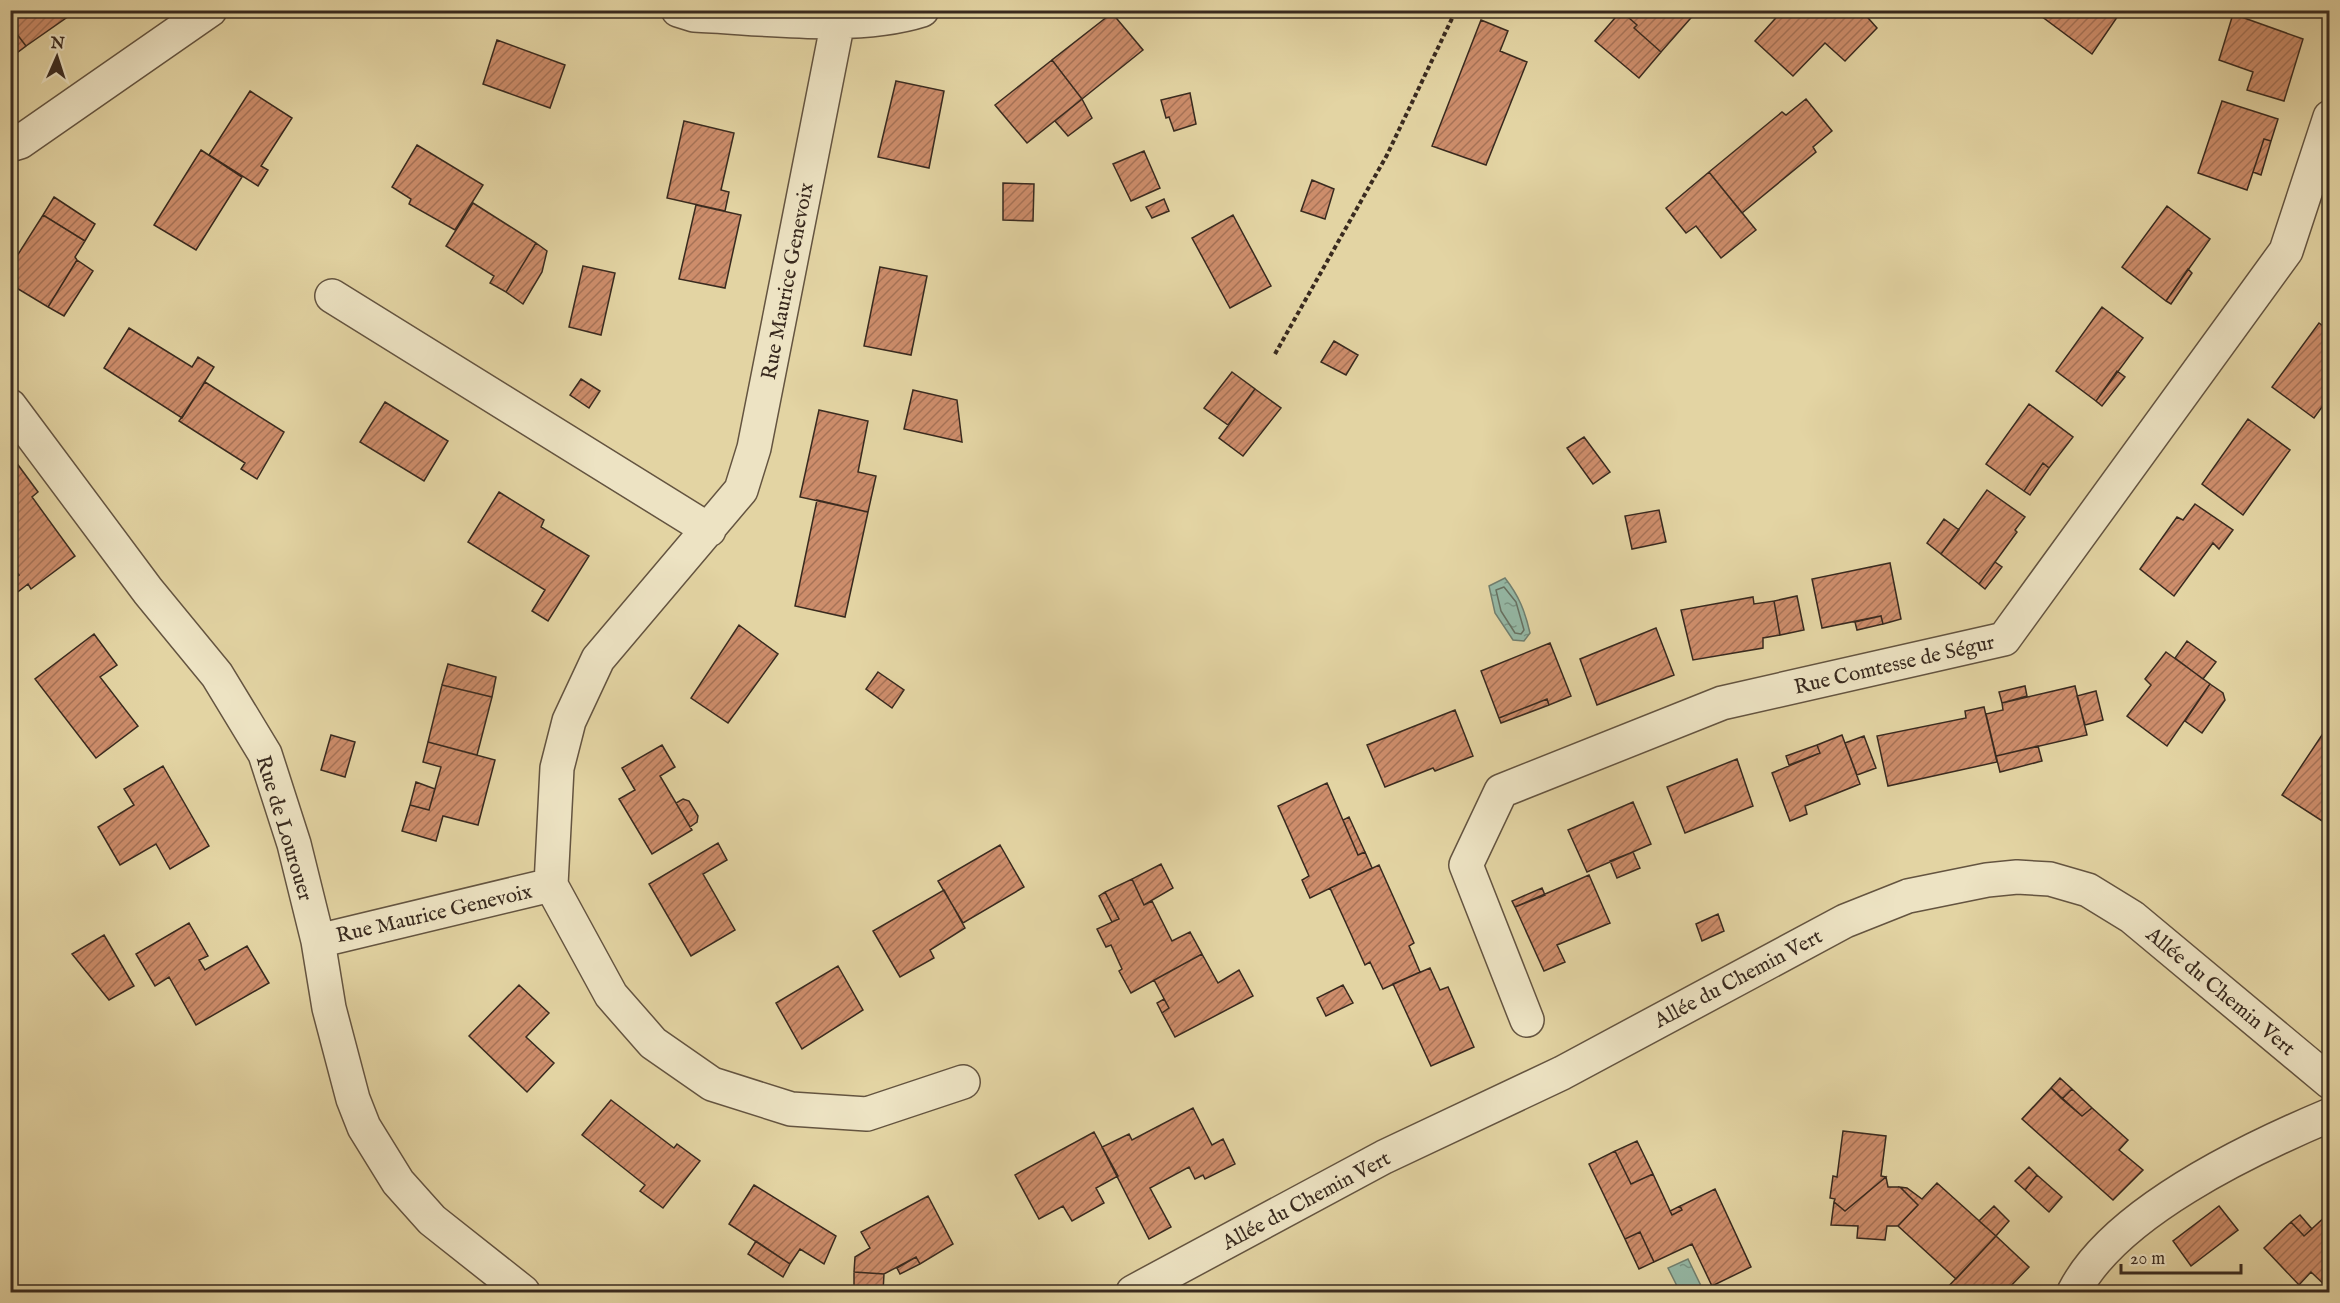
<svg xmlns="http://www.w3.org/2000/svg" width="2340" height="1303" font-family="'IM FELL English',serif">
  <defs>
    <pattern id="water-ripples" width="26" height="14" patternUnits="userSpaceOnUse" patternTransform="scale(1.5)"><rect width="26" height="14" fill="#95b8a5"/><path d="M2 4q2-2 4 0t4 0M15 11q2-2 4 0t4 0" fill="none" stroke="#7b9686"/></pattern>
    <pattern id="building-hatch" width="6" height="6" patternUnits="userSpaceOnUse" patternTransform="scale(1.5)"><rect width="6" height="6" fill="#cd8d6b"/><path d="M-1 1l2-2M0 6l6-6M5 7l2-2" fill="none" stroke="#a77357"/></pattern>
  </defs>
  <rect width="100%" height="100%" fill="#e3d4a3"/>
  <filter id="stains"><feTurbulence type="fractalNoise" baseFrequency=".00333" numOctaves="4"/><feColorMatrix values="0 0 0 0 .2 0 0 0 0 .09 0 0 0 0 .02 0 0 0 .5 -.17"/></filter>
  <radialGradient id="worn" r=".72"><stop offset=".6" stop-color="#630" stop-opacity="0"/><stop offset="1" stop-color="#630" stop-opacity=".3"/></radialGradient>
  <!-- water -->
  <path fill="url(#water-ripples)" stroke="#707f6f" stroke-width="1.5" d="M 1505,578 C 1519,596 1525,611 1530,633 L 1524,641 L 1513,640 L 1495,613 L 1489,586 Z
    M 1688,1259 L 1704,1292 L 1680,1292 L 1668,1268 Z"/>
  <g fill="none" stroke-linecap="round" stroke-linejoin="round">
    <!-- shore -->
    <path stroke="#677162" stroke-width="1.5" d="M 1504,587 L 1516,602 L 1524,630 L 1521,634 L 1515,633 L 1501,611 L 1496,590 Z"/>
  </g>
  <!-- building -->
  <path fill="url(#building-hatch)" stroke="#392a1f" stroke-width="1.5" d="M 10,10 L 76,10 L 76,11 L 26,46 L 10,25 Z
    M 1250,10 L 1292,10 L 1252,17 Z
    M 1783,10 L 1861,10 L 1877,28 L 1845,61 L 1825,43 L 1793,76 L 1755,41 Z
    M 2033,10 L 2122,10 L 2092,54 Z
    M 1621,11 L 1637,25 L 1634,28 L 1661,52 L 1639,78 L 1595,41 Z
    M 1621,11 L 1696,10 L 1697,11 L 1661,52 L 1634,28 L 1637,25 Z
    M 1112,13 L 1143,50 L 1082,99 L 1052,60 Z
    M 2233,14 L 2303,39 L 2284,101 L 2247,90 L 2253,72 L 2219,60 Z
    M 1481,20 L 1508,31 L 1500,51 L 1527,62 L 1486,165 L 1432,146 Z
    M 10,25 L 26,46 L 10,58 Z
    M 497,40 L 565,65 L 550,108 L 483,84 Z
    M 1052,60 L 1082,99 L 1027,143 L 995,105 Z
    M 896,81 L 944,91 L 929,168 L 878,157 Z
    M 250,91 L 292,118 L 261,166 L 268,170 L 258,186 L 209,155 Z
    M 1190,93 L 1196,124 L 1174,131 L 1169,117 L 1166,118 L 1161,100 Z
    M 1082,99 L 1092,118 L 1068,136 L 1055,121 Z
    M 1806,99 L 1832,131 L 1813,147 L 1816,152 L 1742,213 L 1709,172 L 1782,112 L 1786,115 Z
    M 2222,101 L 2278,119 L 2271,141 L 2264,139 L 2247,190 L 2198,173 Z
    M 684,121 L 734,133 L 721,190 L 729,192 L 725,211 L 667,198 Z
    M 2264,139 L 2271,141 L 2261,175 L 2253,172 Z
    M 417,145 L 483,185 L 455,230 L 409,204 L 411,199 L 392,187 Z
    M 201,150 L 242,177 L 196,250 L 154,225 Z
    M 1144,151 L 1160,188 L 1131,201 L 1113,164 Z
    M 1709,172 L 1756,230 L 1721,258 L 1696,226 L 1686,233 L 1666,208 Z
    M 1312,180 L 1334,189 L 1325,219 L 1301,211 Z
    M 1003,183 L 1034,184 L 1033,221 L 1003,220 Z
    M 54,197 L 95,224 L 85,241 L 43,215 Z
    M 1164,199 L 1169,211 L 1152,218 L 1146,207 Z
    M 473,203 L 536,243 L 506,292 L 490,283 L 494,276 L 446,246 Z
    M 696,205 L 741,215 L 725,288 L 679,279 Z
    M 2167,206 L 2210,239 L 2166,301 L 2122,267 Z
    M 43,215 L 85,241 L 75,257 L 77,260 L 48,307 L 10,284 L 10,267 Z
    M 1233,215 L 1271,286 L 1230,308 L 1192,238 Z
    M 536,243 L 547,251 L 542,272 L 523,304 L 506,292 Z
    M 77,260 L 93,271 L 64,316 L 48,307 Z
    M 583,266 L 615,273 L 601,335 L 569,327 Z
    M 880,267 L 927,276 L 911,355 L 864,346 Z
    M 2188,269 L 2192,273 L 2171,304 L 2166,301 Z
    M 2102,307 L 2143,338 L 2096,401 L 2056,371 Z
    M 2319,323 L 2330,331 L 2330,396 L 2314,418 L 2272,387 Z
    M 129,328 L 192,367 L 198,357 L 214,367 L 182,418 L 104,368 Z
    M 1334,341 L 1358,355 L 1346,375 L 1321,362 Z
    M 2117,371 L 2125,377 L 2102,406 L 2096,401 Z
    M 1232,372 L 1255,389 L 1228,425 L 1204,408 Z
    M 581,379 L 600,391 L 589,408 L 570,395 Z
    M 205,382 L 284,432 L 257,479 L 241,469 L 245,463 L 179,421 Z
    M 1255,389 L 1281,408 L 1243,456 L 1219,438 Z
    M 913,390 L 957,400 L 962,442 L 904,429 Z
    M 385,402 L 448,441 L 424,481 L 360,442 Z
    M 2029,404 L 2073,437 L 2049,468 L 2043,463 L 2024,491 L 1986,464 Z
    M 819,410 L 868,421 L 858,472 L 876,476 L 868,512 L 800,497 Z
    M 2248,419 L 2290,450 L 2243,515 L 2202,484 Z
    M 1584,437 L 1610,472 L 1593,484 L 1567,448 Z
    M 10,454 L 38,492 L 32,497 L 75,556 L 31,589 L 28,584 L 10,598 L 10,581 L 19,575 L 10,563 Z
    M 2043,463 L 2049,468 L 2030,495 L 2024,491 Z
    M 1987,490 L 2025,517 L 2015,530 L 2017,532 L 1979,584 L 1941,554 Z
    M 499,492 L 544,520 L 541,527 L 589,556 L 548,621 L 532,611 L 545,590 L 468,542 Z
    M 817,500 L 868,512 L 845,617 L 795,606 Z
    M 2195,504 L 2233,530 L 2219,549 L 2213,543 L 2174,596 L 2140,569 L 2177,517 L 2183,520 Z
    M 1659,510 L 1666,542 L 1632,549 L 1625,516 Z
    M 1944,519 L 1959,530 L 1941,554 L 1927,543 Z
    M 1995,562 L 2002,567 L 1985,589 L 1979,584 Z
    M 1890,563 L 1901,619 L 1883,624 L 1881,616 L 1822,628 L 1812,579 Z
    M 1797,596 L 1804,630 L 1780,635 L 1774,601 Z
    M 1753,597 L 1754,604 L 1774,601 L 1780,635 L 1763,638 L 1763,648 L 1693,660 L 1681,610 Z
    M 1881,616 L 1883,624 L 1857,630 L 1855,622 Z
    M 739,625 L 778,654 L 728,723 L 691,698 Z
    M 1656,628 L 1674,675 L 1597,705 L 1580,659 Z
    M 94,634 L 117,665 L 100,677 L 138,726 L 96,758 L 35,679 Z
    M 2187,641 L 2216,662 L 2203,679 L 2175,658 Z
    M 1550,643 L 1571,696 L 1549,705 L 1547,699 L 1499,718 L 1481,671 Z
    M 2166,652 L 2210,684 L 2167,746 L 2127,716 L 2151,685 L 2145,679 Z
    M 448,664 L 496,677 L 492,697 L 442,685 Z
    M 878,672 L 904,690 L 892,708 L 866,689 Z
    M 2210,684 L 2223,693 L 2225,700 L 2202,733 L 2185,721 Z
    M 442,685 L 492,697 L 477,755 L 428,742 Z
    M 2025,686 L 2027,696 L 2002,703 L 1999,692 Z
    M 2075,686 L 2087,735 L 1996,756 L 1986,714 L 2003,710 L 2002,703 Z
    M 2096,691 L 2103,720 L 2085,725 L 2077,696 Z
    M 1547,699 L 1549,705 L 1501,723 L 1499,718 Z
    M 1984,707 L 1997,762 L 1888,786 L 1877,736 L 1966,718 L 1965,711 Z
    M 1455,710 L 1473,756 L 1435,771 L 1433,768 L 1385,787 L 1367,745 Z
    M 2330,723 L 2330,826 L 2282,795 Z
    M 331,735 L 355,742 L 345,777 L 321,770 Z
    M 1842,735 L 1860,784 L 1805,806 L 1807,814 L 1790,821 L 1772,773 L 1820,753 L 1817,745 Z
    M 1864,736 L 1876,768 L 1857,775 L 1845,743 Z
    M 428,742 L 495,760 L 478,825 L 443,816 L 436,841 L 402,831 L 410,805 L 429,810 L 441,767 L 423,762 Z
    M 662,745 L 675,767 L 660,776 L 692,830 L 652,854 L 619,799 L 635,790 L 622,768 Z
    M 1817,745 L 1820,753 L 1789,765 L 1786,756 Z
    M 2038,746 L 2042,761 L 2000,772 L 1996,756 Z
    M 1737,759 L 1753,806 L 1685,833 L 1667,787 Z
    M 163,766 L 209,846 L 170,869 L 156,844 L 120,865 L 98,827 L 134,805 L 124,789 Z
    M 416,782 L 435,789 L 429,810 L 410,805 Z
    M 1327,783 L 1358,855 L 1365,852 L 1372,868 L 1310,898 L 1302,880 L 1309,876 L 1278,806 Z
    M 683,799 L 689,801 L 698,816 L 697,822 L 690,827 L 676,803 Z
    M 1633,802 L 1651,844 L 1587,872 L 1568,830 Z
    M 1349,817 L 1365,852 L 1358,855 L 1343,820 Z
    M 718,843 L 727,860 L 703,874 L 735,930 L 691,956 L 649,884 Z
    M 1000,845 L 1024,887 L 963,923 L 938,881 Z
    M 1633,852 L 1640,868 L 1617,878 L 1610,861 Z
    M 1161,864 L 1173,888 L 1144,905 L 1132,879 Z
    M 1379,865 L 1414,943 L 1409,946 L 1420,972 L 1383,989 L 1370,962 L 1365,965 L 1330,888 Z
    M 1589,875 L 1610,923 L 1557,945 L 1565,962 L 1544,971 L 1515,907 Z
    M 1132,879 L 1144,905 L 1152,901 L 1172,941 L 1190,932 L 1202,954 L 1131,993 L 1119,971 L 1122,969 L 1111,945 L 1106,947 L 1097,929 L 1119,919 L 1105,892 Z
    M 1542,888 L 1545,895 L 1515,907 L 1512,901 Z
    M 944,890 L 965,928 L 930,950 L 934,958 L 900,977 L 873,931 Z
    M 1105,892 L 1119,919 L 1112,922 L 1099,896 Z
    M 1718,914 L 1724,931 L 1702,941 L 1696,924 Z
    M 189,923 L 208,956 L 199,960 L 205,970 L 247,946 L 269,983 L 196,1025 L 169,977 L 155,986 L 136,954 Z
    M 104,935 L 134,986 L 109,1000 L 72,954 Z
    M 1202,954 L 1218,983 L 1239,970 L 1253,996 L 1175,1037 L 1162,1013 L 1169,1008 L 1154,980 Z
    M 838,966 L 863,1010 L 802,1049 L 776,1003 Z
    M 1430,968 L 1440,990 L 1448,987 L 1474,1047 L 1431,1066 L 1393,984 Z
    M 519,985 L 549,1013 L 526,1037 L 554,1063 L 527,1092 L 469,1036 Z
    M 1343,985 L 1353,1003 L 1326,1016 L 1317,998 Z
    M 1164,999 L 1169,1008 L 1162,1013 L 1157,1003 Z
    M 2060,1078 L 2072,1089 L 2062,1099 L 2051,1088 Z
    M 2051,1088 L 2082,1116 L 2092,1108 L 2128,1140 L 2119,1150 L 2143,1170 L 2113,1200 L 2022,1119 Z
    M 2072,1089 L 2092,1108 L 2082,1116 L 2062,1099 Z
    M 611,1100 L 674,1148 L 677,1144 L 700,1161 L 663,1208 L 640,1191 L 645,1185 L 582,1135 Z
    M 1193,1108 L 1212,1145 L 1223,1139 L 1235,1164 L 1205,1179 L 1203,1175 L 1195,1179 L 1189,1167 L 1150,1188 L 1171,1227 L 1149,1239 L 1102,1147 L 1129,1134 L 1132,1140 Z
    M 1843,1131 L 1886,1136 L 1881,1176 L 1886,1177 L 1845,1211 L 1834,1202 L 1835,1199 L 1830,1198 L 1833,1176 L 1837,1177 Z
    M 1094,1132 L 1118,1176 L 1096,1188 L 1104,1203 L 1072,1221 L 1063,1206 L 1039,1219 L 1015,1175 Z
    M 1637,1141 L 1653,1174 L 1631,1184 L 1615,1151 Z
    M 1615,1151 L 1631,1184 L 1653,1174 L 1672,1215 L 1682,1210 L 1680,1206 L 1715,1189 L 1751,1267 L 1712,1286 L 1692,1244 L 1654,1262 L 1640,1232 L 1625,1239 L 1589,1164 Z
    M 2029,1167 L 2037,1175 L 2025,1190 L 2015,1181 Z
    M 2037,1175 L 2062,1197 L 2049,1212 L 2025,1190 Z
    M 1886,1177 L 1888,1187 L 1900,1187 L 1918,1205 L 1898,1226 L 1887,1226 L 1885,1240 L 1857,1238 L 1858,1226 L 1831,1225 L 1834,1202 L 1845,1211 Z
    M 1937,1183 L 1996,1236 L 1956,1279 L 1898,1226 L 1918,1205 L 1900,1187 L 1907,1188 L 1922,1199 Z
    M 754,1185 L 836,1236 L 824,1264 L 800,1249 L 790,1264 L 729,1224 Z
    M 928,1196 L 953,1244 L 920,1264 L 916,1257 L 884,1274 L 854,1272 L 855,1257 L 870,1248 L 861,1232 Z
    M 1680,1206 L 1682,1210 L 1672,1215 L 1670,1211 Z
    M 1994,1206 L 2009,1221 L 1996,1236 L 1979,1221 Z
    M 2219,1206 L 2238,1230 L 2191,1266 L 2173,1241 Z
    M 2300,1215 L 2312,1229 L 2304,1236 L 2291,1222 Z
    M 2327,1215 L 2330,1217 L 2330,1290 L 2311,1272 L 2299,1285 L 2264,1248 L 2291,1222 L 2304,1236 Z
    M 1640,1232 L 1654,1262 L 1639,1269 L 1625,1239 Z
    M 1996,1236 L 2029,1267 L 2005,1292 L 1950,1292 L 1946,1289 Z
    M 756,1241 L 790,1264 L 783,1277 L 748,1254 Z
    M 916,1257 L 920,1264 L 900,1274 L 897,1268 Z
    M 854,1272 L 884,1274 L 883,1292 L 854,1292 Z"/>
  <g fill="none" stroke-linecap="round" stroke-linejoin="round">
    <defs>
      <path id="minor" d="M 678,10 L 694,15 C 763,18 856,31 922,10
        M 838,21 L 754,448 L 741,490 L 598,659 L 569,721 L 557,768 L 551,885 L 611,995 L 653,1043 L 712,1084 L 791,1109 L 867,1114 L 963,1082
        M 10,145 L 20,142 L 210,10
        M 332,296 L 709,530
        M 10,406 L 148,591 L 217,675 L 265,754 L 294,844 L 318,941 L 329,1008 L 353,1099 L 364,1127 L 398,1182 L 432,1220 L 523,1292
        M 318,941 L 551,885
        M 1527,1020 L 1466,865 L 1501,791 L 1722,703 L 2004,639 L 2286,251 L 2330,117
        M 1133,1292 L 1384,1157 L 1562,1073 L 1845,921 L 1908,896 L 1987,880 L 2017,877 L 2050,879 L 2088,890 L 2132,917 L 2330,1082
        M 2074,1292 C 2114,1213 2249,1149 2330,1115"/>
    </defs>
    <!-- minor casing -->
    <use href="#minor" stroke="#645440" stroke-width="36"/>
    <!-- path -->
    <path stroke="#392a1f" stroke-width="4" stroke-dasharray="4.5 3" stroke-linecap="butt" d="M 1275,354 L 1387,155 L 1456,10"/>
    <!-- minor -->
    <use href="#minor" stroke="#ede3c3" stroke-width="33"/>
  </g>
  <g text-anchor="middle" stroke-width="6" stroke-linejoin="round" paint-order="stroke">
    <!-- street labels -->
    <g font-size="21" fill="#392a1f" stroke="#ede3c3">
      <text transform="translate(787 281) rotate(-79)" y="7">Rue Maurice Genevoix</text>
      <text transform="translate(1894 664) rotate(-13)" y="7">Rue Comtesse de Ségur</text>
      <text transform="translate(285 828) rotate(73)" y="7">Rue de Lourouer</text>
      <text transform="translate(434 913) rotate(-13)" y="7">Rue Maurice Genevoix</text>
      <text transform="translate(1738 978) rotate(-28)" y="7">Allée du Chemin Vert</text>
      <text transform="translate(2221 991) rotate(40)" y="7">Allée du Chemin Vert</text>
      <text transform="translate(1306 1200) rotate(-28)" y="7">Allée du Chemin Vert</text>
    </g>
  </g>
  <!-- margin -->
  <rect width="2340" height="1303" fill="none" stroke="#e3d4a3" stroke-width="36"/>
  <rect x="12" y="12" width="2316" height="1279" fill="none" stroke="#392a1f" stroke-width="3"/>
  <rect x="18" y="18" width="2304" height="1267" fill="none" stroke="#392a1f" stroke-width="1.5"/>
  <!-- north arrow -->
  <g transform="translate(57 57) rotate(3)" stroke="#ede3c3" stroke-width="4.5" paint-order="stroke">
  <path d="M0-4.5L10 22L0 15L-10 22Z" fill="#392a1f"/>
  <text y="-9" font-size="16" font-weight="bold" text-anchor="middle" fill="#392a1f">N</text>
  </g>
  <!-- scale -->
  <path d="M2121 1264v9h120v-9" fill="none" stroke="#392a1f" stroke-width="3"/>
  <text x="2130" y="1264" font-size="18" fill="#392a1f" stroke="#ede3c3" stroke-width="4.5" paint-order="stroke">20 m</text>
  <rect width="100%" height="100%" filter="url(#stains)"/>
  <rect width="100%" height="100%" fill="url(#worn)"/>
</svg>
